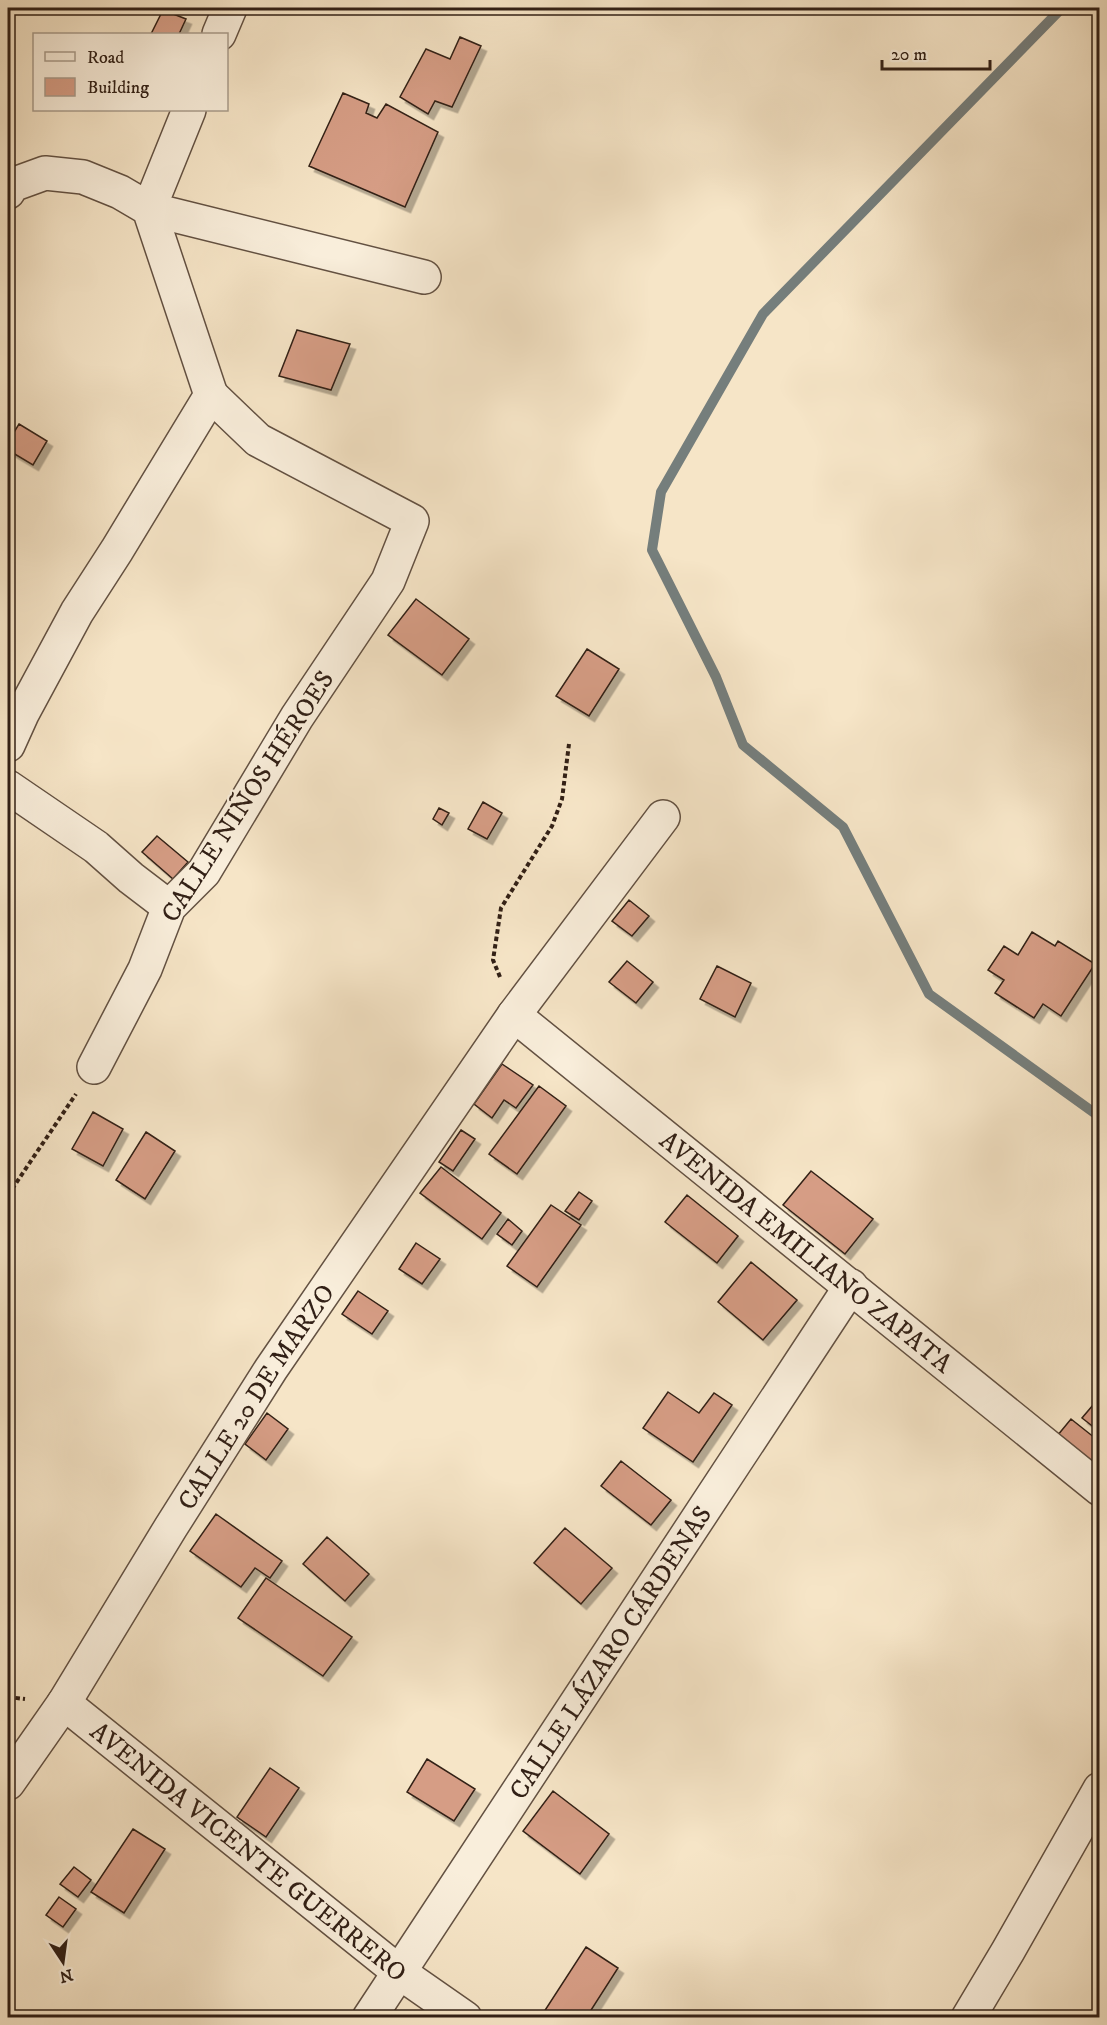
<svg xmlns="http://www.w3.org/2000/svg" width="1107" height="2025" font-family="'IM FELL DW Pica',serif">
  <defs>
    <filter id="shadow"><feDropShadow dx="5.5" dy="5.5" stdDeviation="0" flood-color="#0004"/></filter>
  </defs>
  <rect width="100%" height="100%" fill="#f6e5c7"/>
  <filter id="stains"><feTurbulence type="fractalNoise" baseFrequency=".00333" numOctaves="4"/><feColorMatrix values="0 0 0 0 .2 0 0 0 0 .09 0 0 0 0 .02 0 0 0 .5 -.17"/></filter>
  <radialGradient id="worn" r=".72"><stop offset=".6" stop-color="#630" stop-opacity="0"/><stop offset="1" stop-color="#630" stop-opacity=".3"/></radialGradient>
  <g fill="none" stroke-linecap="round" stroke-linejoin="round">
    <!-- stream -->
    <path stroke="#757e7c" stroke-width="10" d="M 1062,8 L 763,314 L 661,492 L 652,550 L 716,677 L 743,745 L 843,827 L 929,994 L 1100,1117"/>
  </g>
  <!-- building -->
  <path fill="#d69d85" stroke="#322016" stroke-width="1.5" filter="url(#shadow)" d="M 163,10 L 186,19 L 179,34 L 151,34 Z
    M 460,37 L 481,46 L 452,107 L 435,101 L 428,114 L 400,97 L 426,49 L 450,59 Z
    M 343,93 L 369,104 L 366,113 L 377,118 L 386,104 L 438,132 L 405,207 L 309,166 Z
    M 297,330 L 350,344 L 331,390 L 279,376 Z
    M 19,424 L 47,441 L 33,465 L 8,450 L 8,442 Z
    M 416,599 L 469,639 L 442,675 L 388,635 Z
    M 587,649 L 619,669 L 589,716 L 556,696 Z
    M 483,802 L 502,813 L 487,839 L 468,829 Z
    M 439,808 L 449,813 L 442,825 L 433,819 Z
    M 157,836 L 188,862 L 173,879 L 142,852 Z
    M 629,900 L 649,916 L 632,936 L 612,921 Z
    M 1032,932 L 1055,946 L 1058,941 L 1095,964 L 1061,1016 L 1043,1004 L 1034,1018 L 995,993 L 1004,980 L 988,970 L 1004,946 L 1018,955 Z
    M 627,961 L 653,982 L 636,1003 L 609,982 Z
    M 717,966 L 751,983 L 735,1017 L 700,999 Z
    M 502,1064 L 533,1085 L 516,1108 L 504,1100 L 492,1118 L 474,1104 Z
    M 539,1086 L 566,1106 L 517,1174 L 489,1154 Z
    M 93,1112 L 123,1129 L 103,1166 L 72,1149 Z
    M 461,1130 L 475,1139 L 453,1171 L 439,1162 Z
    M 146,1132 L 175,1151 L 145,1199 L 116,1180 Z
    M 441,1167 L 501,1213 L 482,1239 L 420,1193 Z
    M 811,1171 L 873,1219 L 845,1254 L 783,1205 Z
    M 579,1192 L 592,1201 L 579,1220 L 565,1211 Z
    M 687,1195 L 738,1236 L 717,1263 L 665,1222 Z
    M 551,1205 L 581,1225 L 537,1287 L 507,1266 Z
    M 508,1219 L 522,1231 L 512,1245 L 497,1234 Z
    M 416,1243 L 440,1259 L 422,1284 L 399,1269 Z
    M 751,1262 L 797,1300 L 763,1340 L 718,1302 Z
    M 358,1291 L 388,1311 L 372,1334 L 342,1314 Z
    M 668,1392 L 699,1413 L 714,1393 L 732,1405 L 693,1462 L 643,1428 Z
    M 1093,1405 L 1100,1410 L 1100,1432 L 1082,1418 Z
    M 267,1413 L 288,1429 L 266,1460 L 245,1444 Z
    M 1071,1419 L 1100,1442 L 1100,1462 L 1092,1472 L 1053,1441 Z
    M 621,1461 L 671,1500 L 651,1525 L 601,1486 Z
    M 216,1514 L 282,1561 L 270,1578 L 255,1568 L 241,1587 L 190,1551 Z
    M 565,1528 L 612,1568 L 581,1604 L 534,1563 Z
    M 327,1537 L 369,1574 L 345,1601 L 303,1564 Z
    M 266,1578 L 352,1637 L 323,1676 L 238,1618 Z
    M 427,1759 L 475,1789 L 454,1821 L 407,1792 Z
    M 270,1768 L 299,1788 L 266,1837 L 237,1817 Z
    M 553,1791 L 609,1834 L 580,1874 L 523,1831 Z
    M 133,1829 L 165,1849 L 124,1913 L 91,1892 Z
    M 74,1867 L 91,1880 L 78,1897 L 60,1884 Z
    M 59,1897 L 76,1909 L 63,1927 L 46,1915 Z
    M 586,1947 L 618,1968 L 586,2018 L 540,2018 Z"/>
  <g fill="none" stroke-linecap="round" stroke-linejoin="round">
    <defs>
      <g id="street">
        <path d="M 219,34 L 230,8"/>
        <path d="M 189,110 L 149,209 L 424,277"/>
        <path d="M 8,192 L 12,185 L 45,173 L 83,177 L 120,192 L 149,209 L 211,395 L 117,550 L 77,612 L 22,714 L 8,745"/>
        <path d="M 8,787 L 96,847 L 131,878 L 169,907"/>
        <path id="s1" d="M 514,1015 L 1100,1489"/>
        <path d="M 94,1067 L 145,969 L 169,907 L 204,872 L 297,717 L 388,581 L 412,521 L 258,440 L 211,395"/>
        <path id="s2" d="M 64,1703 L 399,1972 L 465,2018"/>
        <path id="s3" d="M 8,1783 L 64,1703 L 171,1527 L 271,1369 L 514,1015 L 663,817"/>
        <path id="s4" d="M 369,2018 L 851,1286"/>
        <path d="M 968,2018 L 1008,1951 L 1100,1789"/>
      </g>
    </defs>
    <!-- street casing -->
    <use href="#street" stroke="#635142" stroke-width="36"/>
    <!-- path -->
    <path stroke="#322016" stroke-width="4" stroke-dasharray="4.5 3" stroke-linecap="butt" d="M 500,977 L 493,960 L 501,908 L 552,826 L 562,799 L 569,744
      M 8,1195 L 76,1094
      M 8,1697 L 25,1699"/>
    <!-- street -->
    <use href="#street" stroke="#f9eedb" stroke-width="33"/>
  </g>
  <g text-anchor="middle" stroke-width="4.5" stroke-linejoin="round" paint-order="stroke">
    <!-- street labels -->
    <g font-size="26" fill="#322016" stroke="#f9eedb">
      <text transform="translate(247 796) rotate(-57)" y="9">CALLE NIÑOS HÉROES</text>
      <text dy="9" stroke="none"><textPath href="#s1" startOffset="376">AVENIDA EMILIANO ZAPATA</textPath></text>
      <text dy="9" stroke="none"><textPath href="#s3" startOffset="459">CALLE 20 DE MARZO</textPath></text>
      <text dy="9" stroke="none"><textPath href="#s4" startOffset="438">CALLE LÁZARO CÁRDENAS</textPath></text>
      <text dy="9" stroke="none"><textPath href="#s2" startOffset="237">AVENIDA VICENTE GUERRERO</textPath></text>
    </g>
  </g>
  <!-- margin -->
  <rect width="1107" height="2025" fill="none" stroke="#f6e5c7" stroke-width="30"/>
  <rect x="9" y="9" width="1089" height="2007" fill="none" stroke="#322016" stroke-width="3"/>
  <rect x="15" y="15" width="1077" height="1995" fill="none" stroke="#322016" stroke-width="1.5"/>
  <!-- legend -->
  <rect x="33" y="33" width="195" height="78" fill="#f9eedb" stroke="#a99c8c" stroke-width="1.5"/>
  <rect x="45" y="52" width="30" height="9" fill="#f9eedb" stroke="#a99c8c" stroke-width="1.5"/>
  <text x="87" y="63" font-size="18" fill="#322016">Road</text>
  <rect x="45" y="78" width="30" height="18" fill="#d69d85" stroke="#a99c8c" stroke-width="1.5"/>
  <text x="87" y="93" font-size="18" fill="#322016">Building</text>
  <!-- north arrow -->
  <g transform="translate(63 1962) rotate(167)" stroke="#f9eedb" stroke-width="4.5" paint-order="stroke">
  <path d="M0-4.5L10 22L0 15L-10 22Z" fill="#322016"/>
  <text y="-9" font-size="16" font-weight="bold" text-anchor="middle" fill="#322016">N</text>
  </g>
  <!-- scale -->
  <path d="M882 60v9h108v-9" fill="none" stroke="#322016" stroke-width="3"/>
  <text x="891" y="60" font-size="18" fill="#322016" stroke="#f9eedb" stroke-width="4.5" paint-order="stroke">20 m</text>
  <rect width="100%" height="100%" filter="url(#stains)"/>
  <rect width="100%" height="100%" fill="url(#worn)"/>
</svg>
